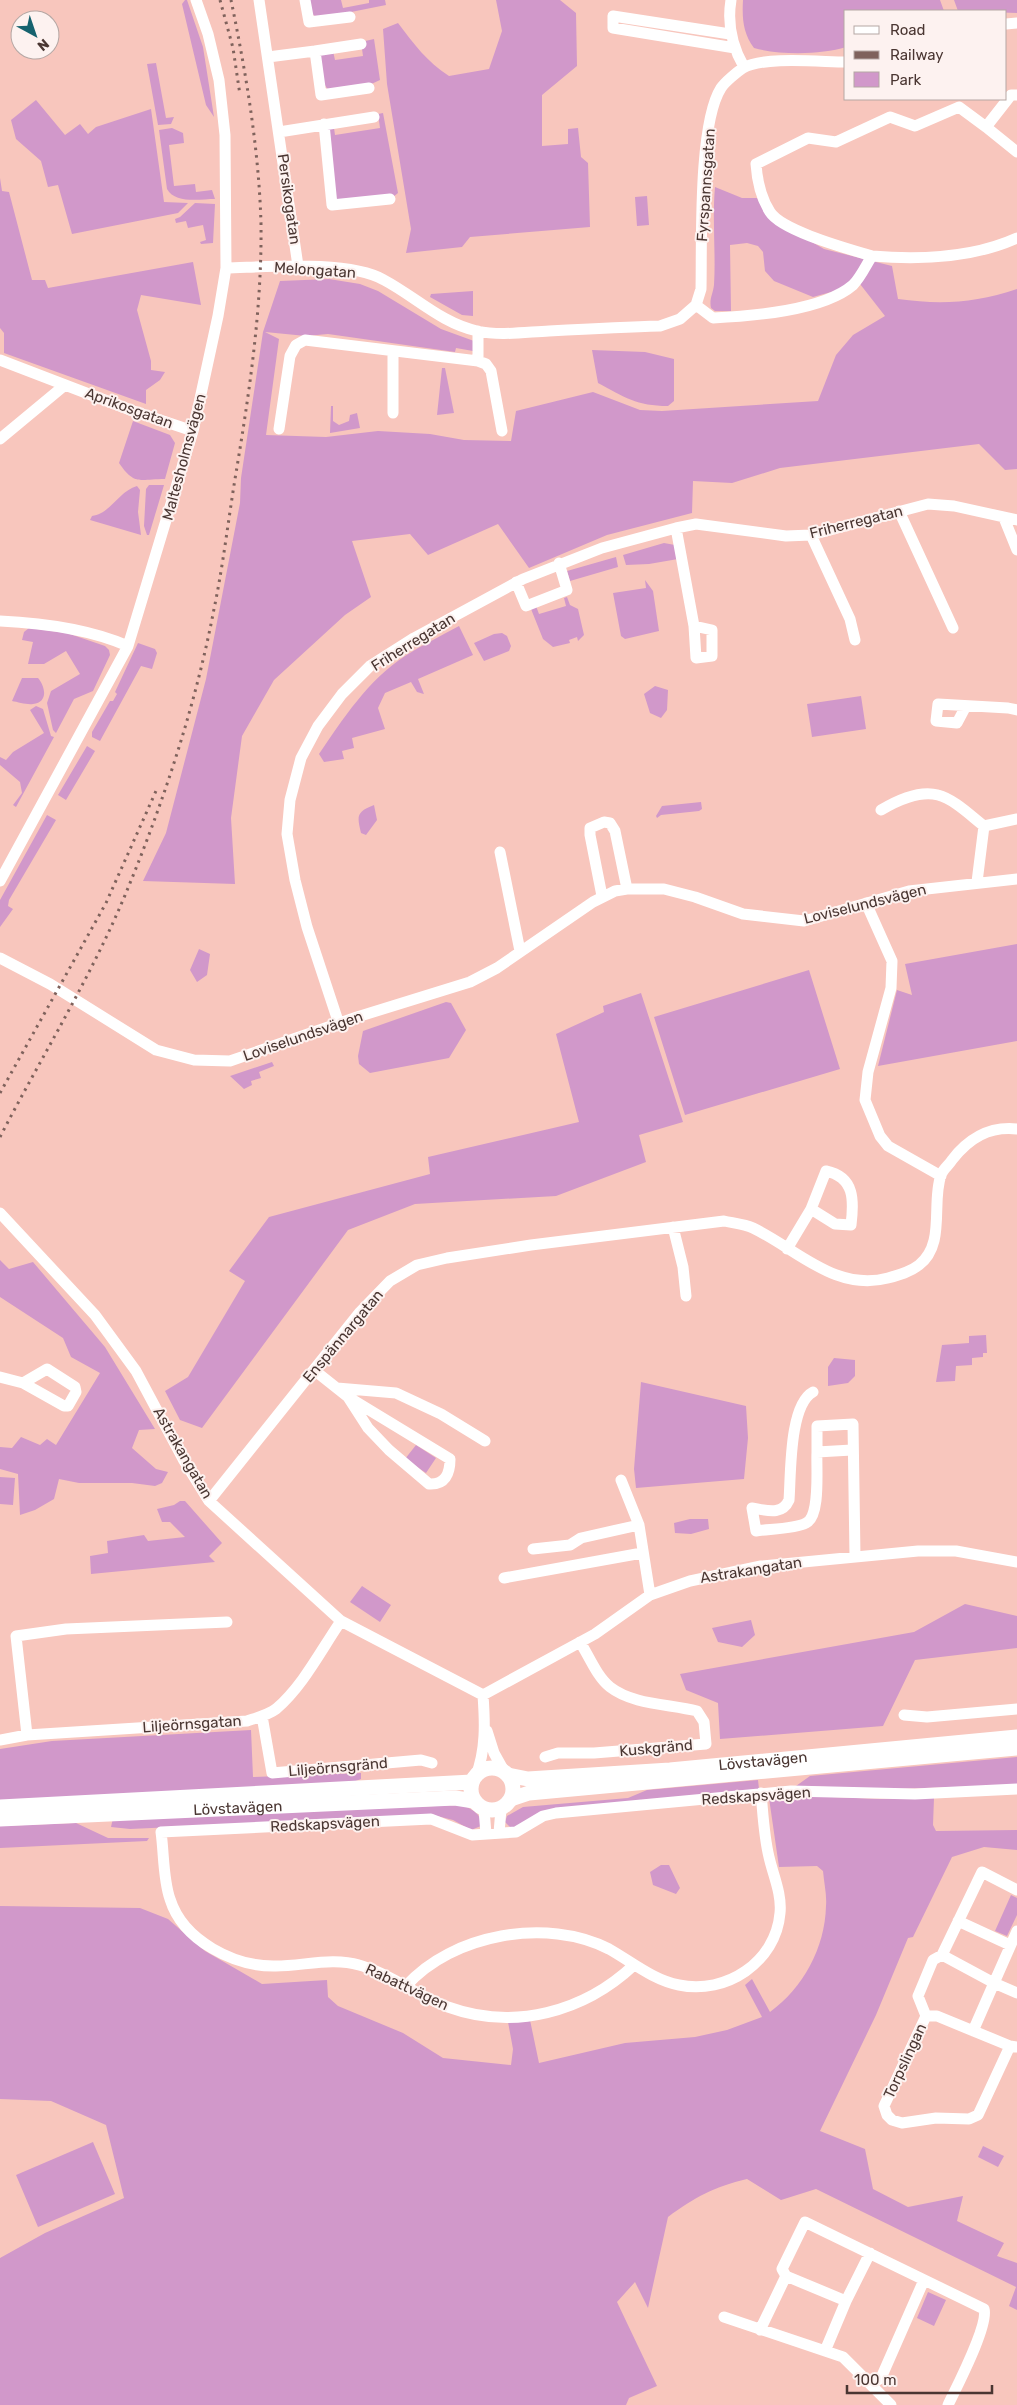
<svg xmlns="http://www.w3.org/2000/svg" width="1017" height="2405" font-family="Rubik,sans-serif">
  <rect width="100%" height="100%" fill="#f8c6bd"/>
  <!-- green -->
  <path fill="#d198ca" d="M 185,0 L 187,0 L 203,47 L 214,117 L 206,105 L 182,4 Z
    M 308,0 L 341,0 L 343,8 L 369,3 L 369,0 L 385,0 L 386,5 L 321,18 C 310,16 309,10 308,0 Z
    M 496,0 L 560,0 L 576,13 L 577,66 L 542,95 L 542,146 L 568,144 L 568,129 L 578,128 L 581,157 L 588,163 L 590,227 L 470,237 L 462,247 L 406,253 L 411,229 L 387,84 L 383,29 L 398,23 C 414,44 427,62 449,76 L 489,69 L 502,31 Z
    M 743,0 L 940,0 L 944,11 L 846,11 L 846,47 C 821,55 779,55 754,48 C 743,33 742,19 743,0 Z
    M 954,0 L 1017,0 L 1017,13 L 958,11 Z
    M 374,39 L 380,80 L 367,86 L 330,91 C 320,83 321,68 319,57 L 323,52 L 333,51 L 335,60 L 363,56 L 361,42 Z
    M 156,63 L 166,118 L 174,117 L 171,124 L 158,125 L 147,64 Z
    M 36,100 L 65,135 L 80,124 L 88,134 L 96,127 L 151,109 L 164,202 L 188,203 L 178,213 L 72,234 L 58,185 L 48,187 L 41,161 L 16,139 L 11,120 Z
    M 383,113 L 398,193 L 393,197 L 337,200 L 334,195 L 327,129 L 334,128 L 335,135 L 380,128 L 378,114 Z
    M 172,128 L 183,133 L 184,143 L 169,145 L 174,186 L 195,184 L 196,192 L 212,190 L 215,199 C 200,199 175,204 167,189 L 159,130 Z
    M 0,178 L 2,191 L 9,192 L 32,280 L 45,280 L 48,288 L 193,262 L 201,305 L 141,295 L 137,310 L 151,361 L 151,370 L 165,372 L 160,380 L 146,390 L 146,404 L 4,353 L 4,333 L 0,328 Z
    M 715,187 L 742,198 L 757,198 L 767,216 L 824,249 L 892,266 L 898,299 C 941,305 975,303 1017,289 L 1017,469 L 1005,470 L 979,444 L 780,468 L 732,483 L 693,481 L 692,513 L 607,535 L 529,568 L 498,524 L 428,555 L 410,534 L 352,541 L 371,597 L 345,615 L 274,680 L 242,736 L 231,818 L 235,884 L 143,881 L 166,833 L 206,679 L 240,503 L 241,478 L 263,332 L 280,281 L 329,279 L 360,284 L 378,291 L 441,329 L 474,341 L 473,351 L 456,348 L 455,352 L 328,334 L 306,336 L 265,332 L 279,339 L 266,435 L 326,437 L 378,431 L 430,434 L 464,440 L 511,441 L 516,411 L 593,392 L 640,410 L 662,411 L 818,401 L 836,355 L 853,335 L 885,316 L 860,284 L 813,297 L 774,281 L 765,271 L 763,252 L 758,246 L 747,243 L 730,245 L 731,311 L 715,311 L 711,308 C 709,299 713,294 714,285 C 716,253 712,220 715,187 Z
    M 647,196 L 649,225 L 637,226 L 635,197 Z
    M 195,203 L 215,204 L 213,243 L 201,244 L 200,242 L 206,240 L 203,225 L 188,228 L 186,221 L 176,223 L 175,219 L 180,217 Z
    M 473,291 L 473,316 L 462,315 L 430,297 L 431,294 Z
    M 592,350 L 645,352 L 674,359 L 674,401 L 668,406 C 637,406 624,397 598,383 Z
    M 442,368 L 445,368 L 454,413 L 437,415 Z
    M 331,406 L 333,406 L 333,421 L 339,425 L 349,421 L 350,415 L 357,413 L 360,428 L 330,433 Z
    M 133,421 L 170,435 L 175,443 L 165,479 C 139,479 135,486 119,463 Z
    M 149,485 L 164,485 L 149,535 L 147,535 L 144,526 L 146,489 Z
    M 137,486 L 140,490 L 138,512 L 141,535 L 90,520 L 92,516 C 110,514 119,491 137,486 Z
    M 664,543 L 675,545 L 678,559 L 649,564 L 626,565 L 623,555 Z
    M 616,557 L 618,567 L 570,581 L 567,571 Z
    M 645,580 L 653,591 L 659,631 L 625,639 L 621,636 L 613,593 L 646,588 Z
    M 567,597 L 570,605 L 578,609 L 584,635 L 578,641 L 577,637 L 569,640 L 570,643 L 553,647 L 543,639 L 531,609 L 536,606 L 539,614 L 566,606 L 564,598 Z
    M 459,626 L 473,655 L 418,679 L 424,694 L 417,692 L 411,682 L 385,693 L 378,708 L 385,729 L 352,738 L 354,748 L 342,751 L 344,759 L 324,762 L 319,754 C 343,719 368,680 405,656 C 422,645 441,636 459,626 Z
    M 29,628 L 67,633 L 105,646 L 109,650 L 110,655 L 93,691 L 74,699 L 56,733 L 53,730 L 47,703 L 51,691 L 80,674 L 66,651 L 44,664 L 28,664 L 33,642 L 22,640 L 24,632 Z
    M 502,633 L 507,636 L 511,646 L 509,651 L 484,661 L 474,643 L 494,634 Z
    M 138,643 L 155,649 L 157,653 L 152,669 L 141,666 L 100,741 L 92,737 L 92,732 L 110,701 L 113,701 L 117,694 L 115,692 Z
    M 22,678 L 38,678 C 45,686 49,702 33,704 C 27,705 18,702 12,701 Z
    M 655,686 L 668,690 L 667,710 L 661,718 L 650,713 L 644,694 Z
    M 861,696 L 866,729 L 812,737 L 807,704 Z
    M 36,706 L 43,709 L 51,736 L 54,737 L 16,807 L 13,805 L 22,793 L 20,782 L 0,765 L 0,757 L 6,760 L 13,752 L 44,733 L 30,710 Z
    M 87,746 L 95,751 L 66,800 L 58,795 Z
    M 701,802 L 702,809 L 699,811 L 661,815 L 657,818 L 656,816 L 662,806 Z
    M 374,805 L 377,820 L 366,835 L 361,833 C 357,816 356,812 374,805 Z
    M 47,815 L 56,820 L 9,900 L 8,906 L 13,909 L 0,927 L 0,900 Z
    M 1017,944 L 1017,1041 L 878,1066 L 897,990 L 912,995 L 905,964 Z
    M 199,949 L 210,954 L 207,975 L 197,982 L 190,970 Z
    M 809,970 L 840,1069 L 685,1115 L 654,1017 Z
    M 641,993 L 683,1122 L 639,1135 L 646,1162 L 556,1196 L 415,1204 L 348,1230 L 202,1428 L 180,1420 L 165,1391 L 188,1377 L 245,1281 L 229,1271 L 269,1217 L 430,1174 L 428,1157 L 579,1122 L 556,1034 L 604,1012 L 603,1006 Z
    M 446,1002 L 451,1003 L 466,1030 L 449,1058 L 370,1073 L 359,1064 L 358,1056 L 363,1031 Z
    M 272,1062 L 274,1066 L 259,1072 L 261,1078 L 251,1081 L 252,1085 L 244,1089 L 230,1076 Z
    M 0,1260 L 9,1269 L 33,1262 L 105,1347 L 155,1429 L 139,1430 L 132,1448 L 156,1469 L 168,1472 L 162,1483 L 155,1486 L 132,1483 L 79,1483 L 59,1479 L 54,1499 L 35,1510 L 20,1515 L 18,1474 L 0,1469 L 0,1447 L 12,1448 L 21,1437 L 40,1445 L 47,1439 L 56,1445 L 100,1373 L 71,1357 L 63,1338 L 0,1297 Z
    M 986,1335 L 987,1353 L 983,1353 L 983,1357 L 972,1358 L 972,1365 L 956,1366 L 955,1381 L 936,1382 L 942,1345 L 969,1343 L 969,1336 Z
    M 834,1358 L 855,1360 L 855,1376 L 848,1383 L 828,1386 L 828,1367 Z
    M 641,1382 L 746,1406 L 748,1438 L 744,1479 L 636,1488 L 634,1469 Z
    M 416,1445 L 436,1458 L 426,1473 L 405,1459 Z
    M 0,1477 L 15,1478 L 13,1505 L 0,1504 Z
    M 180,1501 L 185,1501 L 222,1543 L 209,1556 L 215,1562 L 91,1574 L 90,1556 L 108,1553 L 107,1541 L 144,1535 L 148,1541 L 185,1537 L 170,1522 L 162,1522 L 157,1509 L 174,1505 Z
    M 690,1519 L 708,1519 L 709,1529 L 691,1534 L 675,1533 L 674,1523 Z
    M 362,1586 L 391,1605 L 380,1622 L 350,1602 Z
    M 965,1604 L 1017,1616 L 1017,1648 L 915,1660 L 883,1726 L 720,1739 L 718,1703 L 686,1690 L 680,1674 L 914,1632 Z
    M 751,1620 L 755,1635 L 742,1647 L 718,1642 L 712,1628 Z
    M 251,1730 L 253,1777 L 361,1773 L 361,1779 L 345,1785 L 0,1801 L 0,1749 L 52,1741 Z
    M 1017,1757 L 1017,1785 L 893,1789 L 796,1786 L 810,1776 Z
    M 758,1780 L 759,1789 L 547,1811 L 519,1827 L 511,1828 L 505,1822 L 507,1816 L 523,1807 L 628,1798 L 647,1790 Z
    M 785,1795 L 880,1799 L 934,1798 L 933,1825 L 936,1831 L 1017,1830 L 1017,1850 L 984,1847 L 952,1857 L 913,1937 L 908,1938 L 876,2015 L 820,2131 L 865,2149 L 873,2189 L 908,2207 L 963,2196 L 957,2221 L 1004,2243 L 997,2256 L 1017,2263 L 1017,2310 L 1009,2306 L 1016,2287 L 816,2189 L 781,2200 L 747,2179 C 714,2187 695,2197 668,2217 L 648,2308 L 635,2282 L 617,2302 L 657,2386 L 629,2398 L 626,2405 L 0,2405 L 0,2258 L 45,2233 L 124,2198 L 106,2125 L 51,2101 L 0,2099 L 0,1906 L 140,1908 L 168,1919 L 205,1951 L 262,1984 L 327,1980 L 328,1997 L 338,2006 L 403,2033 L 443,2058 L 511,2065 L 513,2049 L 508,2022 L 530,2020 L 539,2063 L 625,2043 L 695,2037 L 727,2030 L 762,2017 L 745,1985 L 752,1979 L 770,2012 C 803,1988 825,1948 826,1906 C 827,1895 824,1883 823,1871 L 817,1866 L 779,1867 L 769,1798 Z
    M 463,1805 C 474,1811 481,1813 481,1826 L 471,1830 L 453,1820 L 433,1815 L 130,1829 L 111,1827 L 113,1818 Z
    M 76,1823 L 108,1838 L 149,1838 L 147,1841 L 0,1848 L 0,1826 Z
    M 661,1865 L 669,1865 L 680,1888 L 676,1894 L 653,1885 L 650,1872 Z
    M 1011,1895 L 1017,1898 L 1017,1915 L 1007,1936 L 995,1931 Z
    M 93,2142 L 115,2194 L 38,2227 L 16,2175 Z
    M 983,2146 L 1004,2156 L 998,2167 L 978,2157 Z
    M 928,2292 L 946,2300 L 934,2326 L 917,2318 Z"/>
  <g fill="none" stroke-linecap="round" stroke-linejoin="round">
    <!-- street -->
    <path stroke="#fff" stroke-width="11" d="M 259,0 L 298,266
      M 305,0 L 309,22 L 350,17
      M 731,0 C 727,24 732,46 744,67
      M 1006,24 L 1017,23
      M 730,34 L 613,16 L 613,28 L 735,48
      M 315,51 L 361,44
      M 268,57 L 315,51 L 321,95 L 369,88
      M 1017,95 L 1011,95 L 986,127 L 1017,152
      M 324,124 L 332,205 L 390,199
      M 279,132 L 374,117
      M 872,256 C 849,249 782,231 770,212 C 761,198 757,179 756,164 L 808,138 L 836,142 L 890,117 L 915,126 L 959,107 L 986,127
      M 226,268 C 267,267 349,260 384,280 C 416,297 441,323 477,331 C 500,336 526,332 549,331 C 586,329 623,327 660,326 L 680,319 L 696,305
      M 696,305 L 701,289 C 702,244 698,124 721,88 C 725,82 737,72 743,68 C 764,56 821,62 846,62
      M 696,305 L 713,318 C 751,316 823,311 853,285 C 861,277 866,265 872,256 C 920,260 973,258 1017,238
      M 478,331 L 478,361 L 486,364 L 491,371 L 502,431
      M 393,351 L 393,413
      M 0,360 L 133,411 L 193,431
      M 279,429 L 290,356 L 296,345 L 305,340 L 478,361
      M 0,439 L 65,385
      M 899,511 L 953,628
      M 1004,518 L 1017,550
      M 676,528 L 694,626 L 696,658 L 712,656 L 712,630 L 694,626
      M 811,535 L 850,619 L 855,640
      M 516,582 L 526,606 L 567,590 L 559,563
      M 0,621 C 43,623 89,629 128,646
      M 966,706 L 957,723 L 936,721 L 938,704 L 1008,708 L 1017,710
      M 881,810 C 896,801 920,790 938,795 C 954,799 971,816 984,826
      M 984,826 L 1017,819
      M 500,852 L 520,951
      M 0,881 L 128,646 L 193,431 L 218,316 L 226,268 L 225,135 L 219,80 L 208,34 L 196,0
      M 977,882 L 984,826
      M 602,896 L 590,835 L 590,828 L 604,822 L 610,823 L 615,831 L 627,889
      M 866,903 L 892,961 L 891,988 L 868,1072 L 865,1100 L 880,1136 L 888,1146 L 941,1176
      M 0,958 L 50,984 L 156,1050 L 194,1060 L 230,1061 L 357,1017 L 470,982 L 497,968 L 593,902 L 615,891 L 627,889 L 664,889 L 695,897 L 743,914 L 804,921 L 909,891 L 1017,879
      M 339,1024 L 307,927 L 295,880 L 287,834 L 290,800 L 301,758 L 318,726 L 342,694 L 370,666 L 414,638 L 523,579 L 602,548 L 676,528 L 696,524 L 786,536 L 811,535 L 928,504 L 954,506 L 1017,520
      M 0,1213 L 95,1315 L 136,1371 L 183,1459 L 209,1501 L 341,1621 L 483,1695
      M 673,1227 L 683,1267 L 686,1296
      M 787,1249 L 811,1209 L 835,1224 L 851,1225 C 854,1201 855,1177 826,1171 L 811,1209
      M 314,1370 L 348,1397 L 368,1428 L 389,1450 L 429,1484 C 445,1485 450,1474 450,1459 L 348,1397
      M 0,1377 L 23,1383 L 64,1406 L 68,1406 L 76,1392 L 75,1387 L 47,1369 L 23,1383
      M 337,1388 L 396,1393 L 441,1414 L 485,1441
      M 813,1392 C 789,1405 791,1474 789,1500 C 782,1516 766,1510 752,1508 L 756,1531 C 769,1529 795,1529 806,1523 C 821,1516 816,1468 817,1452
      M 852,1450 L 817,1452 L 817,1426 L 853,1424 L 855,1556
      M 621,1480 L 639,1525 L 650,1595
      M 209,1501 L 360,1312 L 390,1281 L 417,1265 L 447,1258 L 531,1245 L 724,1221 C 733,1223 745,1224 753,1228 C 797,1249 835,1292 888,1278 C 899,1275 910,1272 919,1265 C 946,1244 931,1203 941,1175 C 943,1169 949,1165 952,1160 C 969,1138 989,1126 1017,1129
      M 533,1549 L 570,1545 L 581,1538 L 639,1525
      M 504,1578 L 642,1553
      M 483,1695 L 595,1634 L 650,1595 L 690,1581 L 761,1566 L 918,1551 L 956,1551 L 1017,1562
      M 904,1715 L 927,1717 L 1017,1709
      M 262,1716 L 272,1773 L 421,1760 L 432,1763
      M 487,1731 L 494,1753 L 504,1771
      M 27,1735 L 16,1636 L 66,1629 L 227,1622
      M 0,1740 L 27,1735 L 247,1721 C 256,1718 268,1715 276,1709 C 303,1686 321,1650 341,1621
      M 545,1757 L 558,1753 L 594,1753 L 706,1744 L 704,1722 L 697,1711 C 670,1704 633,1705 610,1687 C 597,1677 589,1656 580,1642
      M 476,1776 C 486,1749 485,1723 483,1695
      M 484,1809 L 486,1834
      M 499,1833 L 501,1809
      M 958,1921 L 1010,1945
      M 1017,1931 L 994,1983 L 1017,1993
      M 942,1955 L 994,1983 L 973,2031
      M 634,1965 C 584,2012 514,2031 448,2007 C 417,1996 391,1974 359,1965 C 333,1957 303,1966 276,1966 C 235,1967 183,1941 170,1899 C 163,1879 164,1853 161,1832 L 431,1819 L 472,1835 L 516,1832 L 543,1816 L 556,1813 L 791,1791 L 915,1794 L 1017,1789
      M 406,1986 C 452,1934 547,1917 609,1949 C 632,1962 653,1980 679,1985 C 726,1995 776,1962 780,1913 C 782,1894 773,1875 769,1857 C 764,1837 763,1814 761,1793
      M 926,2016 L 884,2106 L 887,2115 L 892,2120 L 902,2123 L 936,2118 L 969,2119 L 978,2115 L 1010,2046
      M 926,2016 L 918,1996 L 933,1960 L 942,1955 L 982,1872 L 1017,1890
      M 926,2016 L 937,2016 L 1010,2046 L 1017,2047
      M 786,2276 L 846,2301 L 825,2351
      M 846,2301 L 870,2253
      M 724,2317 L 843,2357 L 891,2405
      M 760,2330 L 786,2276 L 782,2269 L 805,2222 L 984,2309 C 989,2325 957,2386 948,2405
      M 871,2384 L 881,2378 L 924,2280"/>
    <!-- secondary -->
    <g stroke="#fff" stroke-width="15">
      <circle cx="492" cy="1789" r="21"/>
      <path id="s1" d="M 508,1775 L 528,1779 L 670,1770 L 1017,1737"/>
      <path d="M 511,1799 L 529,1793 L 1017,1748"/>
      <path d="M 0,1807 L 472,1782"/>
      <path id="s2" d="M 0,1819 L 455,1798 L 474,1801"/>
    </g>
    <!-- rail -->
    <path stroke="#7f625c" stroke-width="3" stroke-dasharray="2.5 5" stroke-linecap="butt" d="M 220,0 L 233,48 L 240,95
      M 0,1093 L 106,903 L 156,791
      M 0,1137 C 43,1054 93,974 128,888 C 165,798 196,703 214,609 C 223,566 228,522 235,479 C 249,395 262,310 261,224 C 259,150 246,73 231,0"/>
  </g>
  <g text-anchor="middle" stroke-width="4" stroke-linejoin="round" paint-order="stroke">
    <!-- street labels -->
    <g font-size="15" fill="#4a3632" stroke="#fdf2f0">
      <text transform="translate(706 185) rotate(-86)" y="5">Fyrspannsgatan</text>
      <text transform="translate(289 199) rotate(82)" y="5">Persikogatan</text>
      <text transform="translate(315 270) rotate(4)" y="5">Melongatan</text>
      <text transform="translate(129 408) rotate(20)" y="5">Aprikosgatan</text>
      <text transform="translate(184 457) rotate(-75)" y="5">Maltesholmsvägen</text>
      <text transform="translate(856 522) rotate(-14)" y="5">Friherregatan</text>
      <text transform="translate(413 642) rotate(-32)" y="5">Friherregatan</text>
      <text transform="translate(865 904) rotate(-14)" y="5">Loviselundsvägen</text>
      <text transform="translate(303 1036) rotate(-19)" y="5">Loviselundsvägen</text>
      <text transform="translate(343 1336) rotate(-50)" y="5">Enspännargatan</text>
      <text transform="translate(183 1453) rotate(60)" y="5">Astrakangatan</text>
      <text transform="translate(751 1570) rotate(-9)" y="5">Astrakangatan</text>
      <text transform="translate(192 1724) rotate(-4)" y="5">Liljeörnsgatan</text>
      <text transform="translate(656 1748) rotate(-5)" y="5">Kuskgränd</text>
      <text dy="5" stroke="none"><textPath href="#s1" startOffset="256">Lövstavägen</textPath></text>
      <text transform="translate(338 1767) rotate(-5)" y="5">Liljeörnsgränd</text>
      <text transform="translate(756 1796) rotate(-4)" y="5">Redskapsvägen</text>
      <text dy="5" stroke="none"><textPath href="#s2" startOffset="238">Lövstavägen</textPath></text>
      <text transform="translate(325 1824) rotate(-3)" y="5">Redskapsvägen</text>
      <text transform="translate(407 1987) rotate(25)" y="5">Rabattvägen</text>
      <text transform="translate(905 2061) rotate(-65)" y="5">Torpslingan</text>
    </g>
  </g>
  <!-- legend -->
  <rect x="844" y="10" width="162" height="90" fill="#fdf2f0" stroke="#b5a7a4"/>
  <rect x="854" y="26" width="25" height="8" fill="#ffffff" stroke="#b5a7a4"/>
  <text x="890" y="35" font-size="15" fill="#4a3632">Road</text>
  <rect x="854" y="51" width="25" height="8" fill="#7f625c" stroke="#b5a7a4"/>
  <text x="890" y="60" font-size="15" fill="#4a3632">Railway</text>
  <rect x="854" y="72" width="25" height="15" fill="#d198ca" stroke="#b5a7a4"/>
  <text x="890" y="85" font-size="15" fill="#4a3632">Park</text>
  <!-- north arrow -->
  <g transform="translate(35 35) rotate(140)"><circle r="24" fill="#fdf2f0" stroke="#b5a7a4"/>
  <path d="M0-4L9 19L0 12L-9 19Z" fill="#16626e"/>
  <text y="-8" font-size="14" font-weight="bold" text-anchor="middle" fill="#4a3632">N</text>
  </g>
  <!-- scale -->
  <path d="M847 2385v8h145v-8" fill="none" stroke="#4a3632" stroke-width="2.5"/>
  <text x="854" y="2385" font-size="15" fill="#4a3632" stroke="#fdf2f0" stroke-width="4" paint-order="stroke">100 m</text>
</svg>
